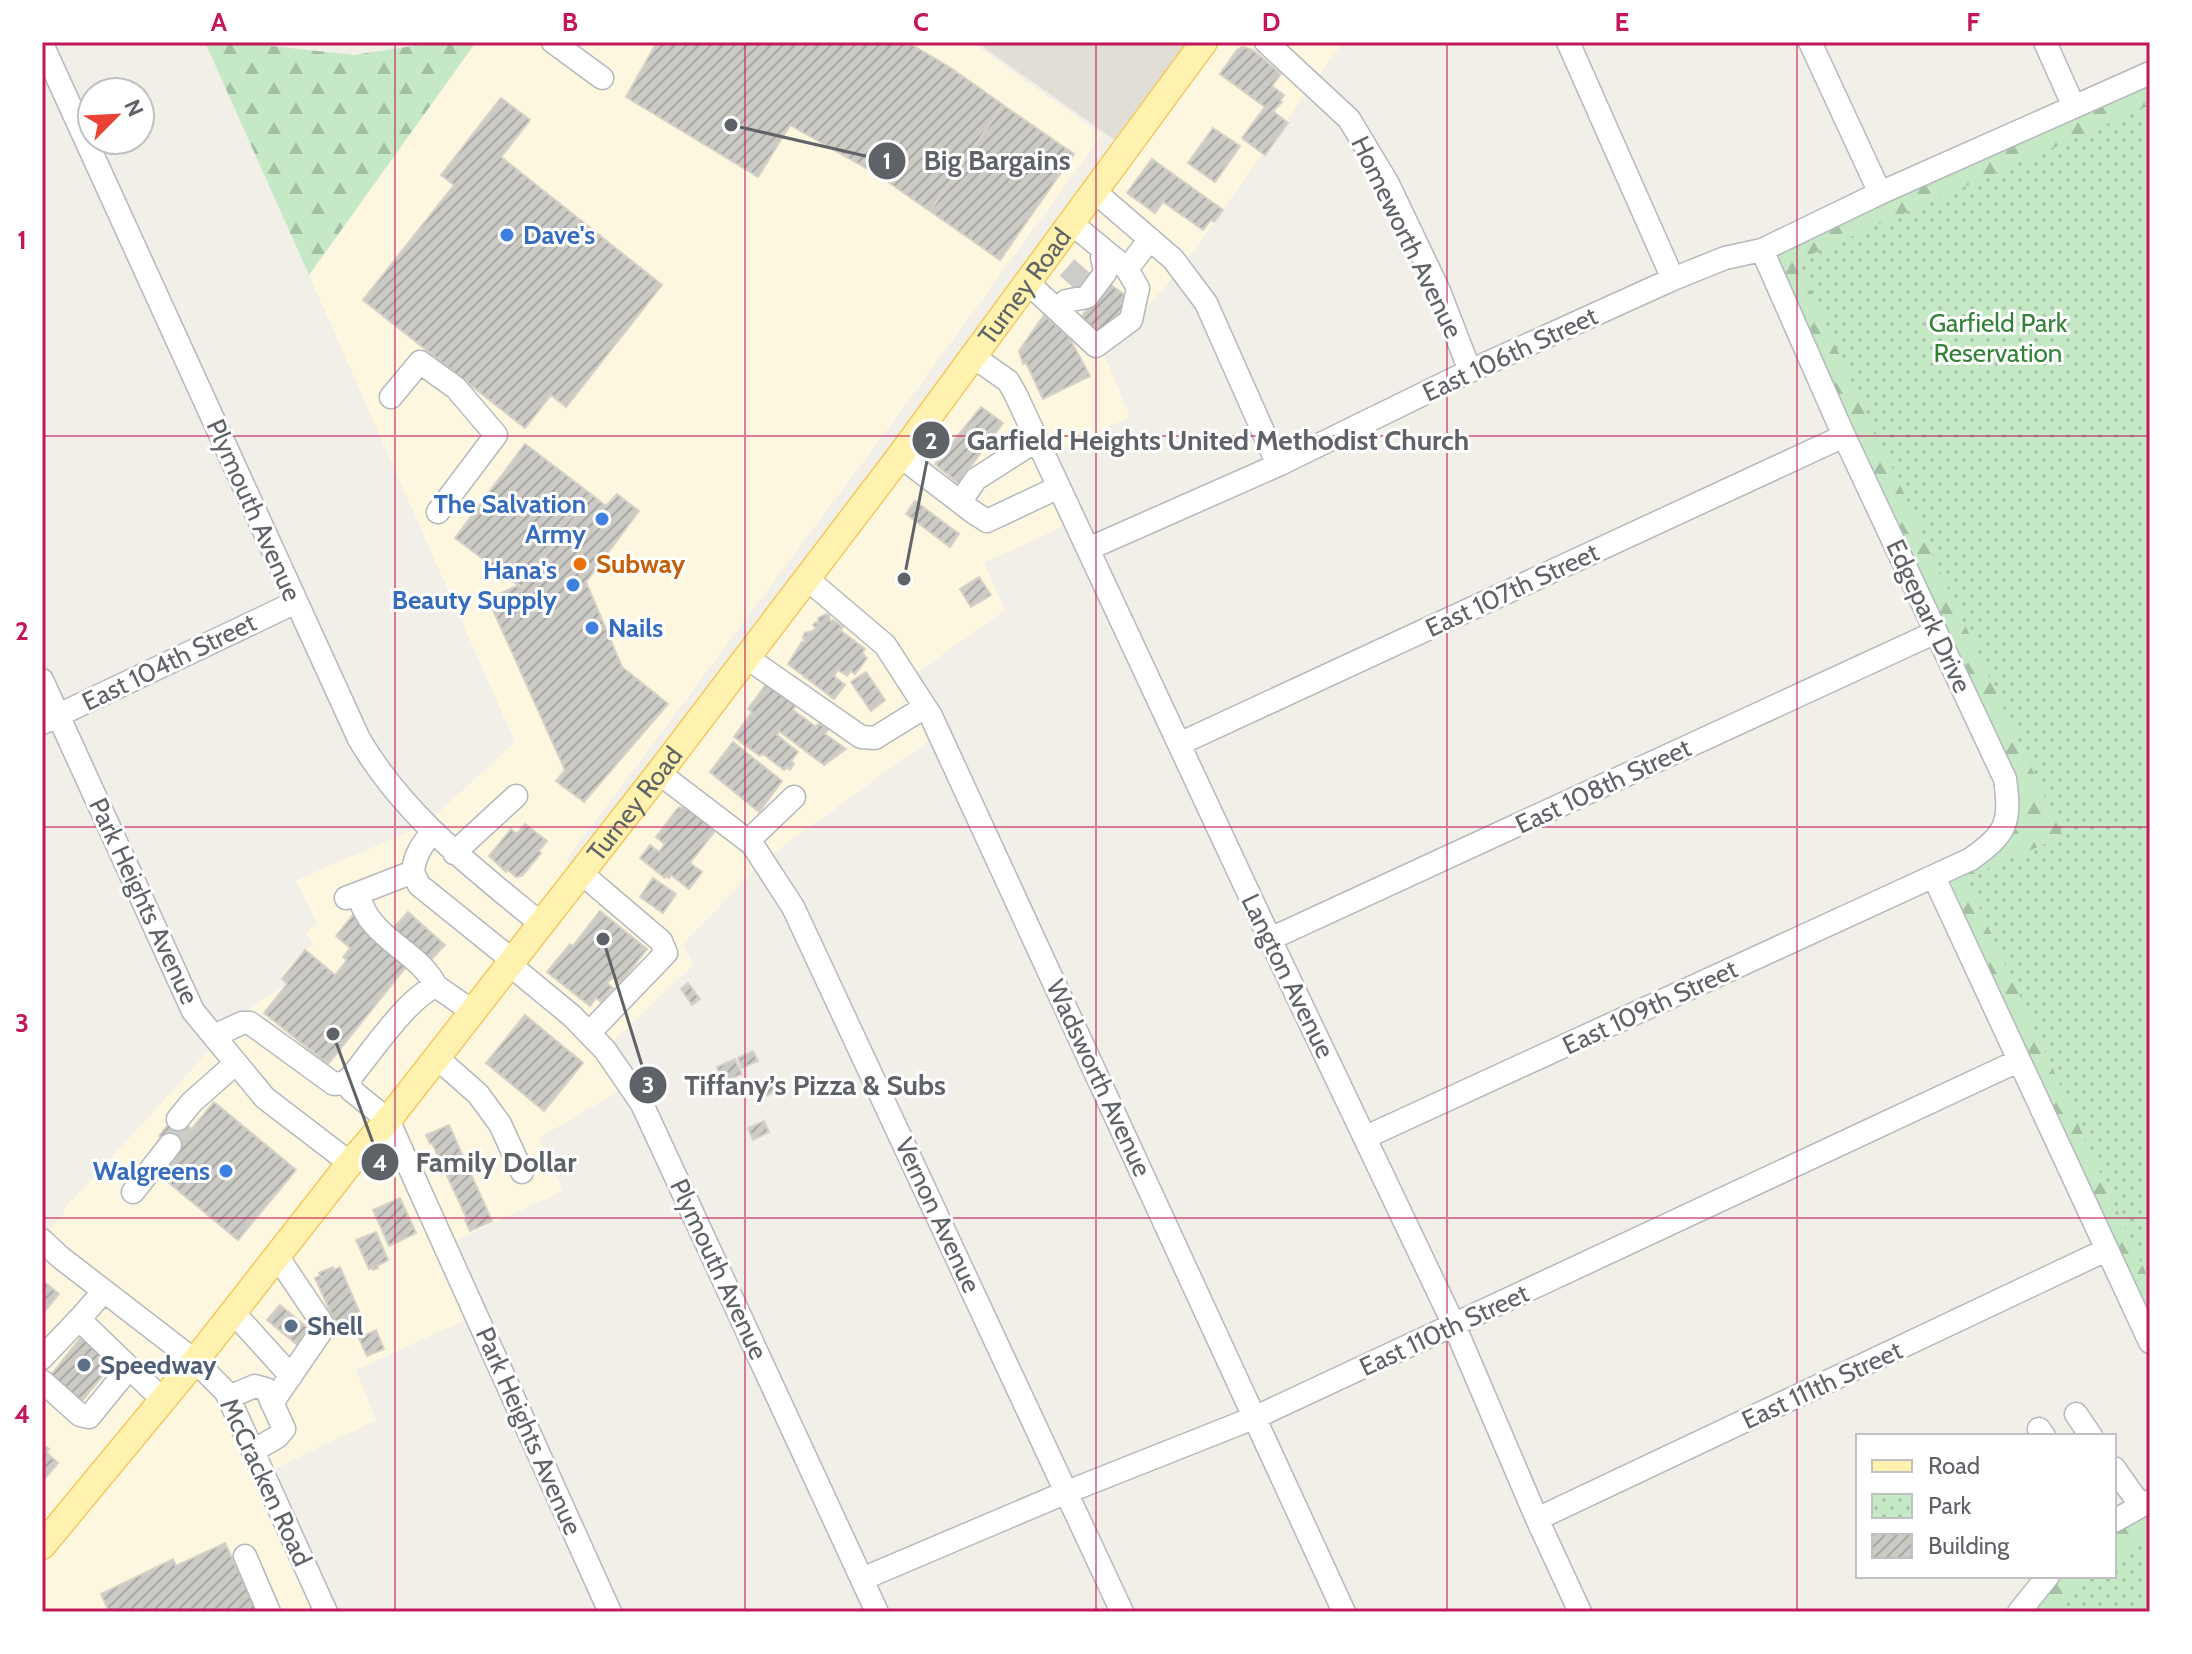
<svg xmlns="http://www.w3.org/2000/svg" width="2192" height="1654" font-family="Cabin,sans-serif">
  <defs>
    <pattern id="forest-firs" width="22" height="20" patternUnits="userSpaceOnUse" patternTransform="scale(2)"><rect width="22" height="20" fill="#c5e8c5"/><path d="M5 1l3.5 6h-7zM16 11l3.5 6h-7z" fill="#a3c0a4"/></pattern>
    <pattern id="park-dots" width="8" height="8" patternUnits="userSpaceOnUse" patternTransform="scale(2)"><rect width="8" height="8" fill="#c5e8c5"/><path d="M2 2h.1M6 6h.1" fill="none" stroke="#a3c0a4" stroke-width="1.8" stroke-linecap="round"/></pattern>
    <pattern id="building-hatch" width="6" height="6" patternUnits="userSpaceOnUse" patternTransform="scale(2)"><rect width="6" height="6" fill="#cccac5"/><path d="M-1 1l2-2M0 6l6-6M5 7l2-2" fill="none" stroke="#a9a8a4"/></pattern>
  </defs>
  <rect width="100%" height="100%" fill="#f1efe8"/>
  <!-- commercial -->
  <path fill="#fef7e0" d="M 476,42 L 971,42 L 1102,135 L 895,419 L 567,859 L 575,878 L 1203,42 L 1343,42 L 1180,269 L 1105,356 L 1130,417 L 1045,456 L 1075,521 L 984,563 L 1005,610 L 908,679 L 939,733 L 763,861 L 683,944 L 693,965 L 605,1049 L 629,1085 L 539,1138 L 563,1191 L 445,1245 L 476,1315 L 356,1370 L 376,1420 L 264,1474 L 326,1612 L 42,1612 L 42,1238 L 64,1213 L 64,1209 L 197,1064 L 235,1020 L 286,984 L 281,980 L 283,973 L 302,951 L 313,945 L 306,933 L 317,923 L 296,880 L 425,825 L 515,742 L 309,275 Z"/>
  <!-- education -->
  <path fill="#e1ded6" d="M 976,42 L 1202,42 L 1126,148 Z"/>
  <!-- forest -->
  <path fill="url(#forest-firs)" d="M 205,42 L 263,42 L 272,46 L 354,55 L 438,42 L 476,42 L 309,275 Z
    M 2150,73 L 2150,1342 L 1934,877 L 1971,859 L 2008,805 L 1762,250 Z
    M 2150,1501 L 2150,1612 L 2019,1612 L 2048,1576 L 2114,1576 L 2114,1521 Z"/>
  <!-- park -->
  <path fill="url(#park-dots)" d="M 2150,105 L 2150,1282 L 1966,878 L 2063,836 L 1796,261 Z
    M 2150,1535 L 2150,1612 L 2061,1612 L 2088,1576 L 2114,1576 L 2114,1559 Z"/>
  <!-- building -->
  <path fill="url(#building-hatch)" stroke="#d6d1c6" stroke-width="2" d="M 657,42 L 907,42 L 951,68 L 1003,105 L 930,211 L 878,175 L 790,125 L 758,177 L 626,97 Z
    M 1242,47 L 1253,50 L 1281,74 L 1272,86 L 1284,95 L 1280,101 L 1282,102 L 1273,111 L 1288,123 L 1265,155 L 1242,138 L 1265,107 L 1220,74 L 1237,50 Z
    M 501,98 L 530,120 L 501,157 L 662,285 L 566,407 L 551,395 L 525,428 L 363,300 L 454,185 L 441,175 Z
    M 1003,105 L 1074,154 L 1000,260 L 930,211 Z
    M 1213,128 L 1240,146 L 1215,182 L 1188,163 Z
    M 1152,159 L 1223,210 L 1214,222 L 1211,220 L 1203,230 L 1163,202 L 1155,213 L 1127,193 Z
    M 1107,282 L 1129,298 L 1103,335 L 1080,319 Z
    M 1044,315 L 1069,337 L 1090,376 L 1043,399 L 1026,363 L 1023,364 L 1019,351 Z
    M 981,407 L 1003,423 L 958,483 L 935,464 Z
    M 525,444 L 592,495 L 522,588 L 455,538 Z
    M 617,494 L 639,511 L 586,582 L 622,667 L 668,704 L 584,802 L 556,781 L 565,770 L 488,599 L 519,585 L 522,588 L 592,495 L 606,506 Z
    M 915,501 L 959,534 L 950,547 L 906,514 Z
    M 979,577 L 991,595 L 971,607 L 960,589 Z
    M 826,614 L 829,615 L 830,620 L 832,622 L 833,620 L 843,627 L 840,630 L 865,649 L 862,653 L 867,658 L 855,674 L 851,671 L 847,676 L 838,670 L 834,676 L 845,685 L 834,699 L 788,664 L 802,642 L 805,642 L 803,637 L 805,637 L 803,636 L 805,633 L 813,631 L 816,628 L 813,625 L 816,622 L 818,624 L 819,623 L 818,618 Z
    M 866,672 L 885,700 L 871,711 L 851,682 Z
    M 767,683 L 796,705 L 793,710 L 816,727 L 819,723 L 828,730 L 825,734 L 846,749 L 824,765 L 779,731 L 777,735 L 798,752 L 791,761 L 794,764 L 790,770 L 787,767 L 784,770 L 763,754 L 760,756 L 734,737 L 752,712 L 748,709 Z
    M 733,742 L 782,781 L 759,812 L 710,772 Z
    M 686,807 L 715,831 L 690,863 L 702,872 L 689,889 L 671,875 L 669,878 L 666,876 L 665,878 L 640,858 L 650,845 L 659,852 L 665,844 L 656,837 L 678,808 Z
    M 525,824 L 547,841 L 539,851 L 541,853 L 522,876 L 516,877 L 508,870 L 506,872 L 489,856 L 511,829 L 517,834 Z
    M 653,878 L 676,894 L 663,913 L 640,897 Z
    M 600,911 L 647,949 L 620,983 L 613,977 L 607,983 L 613,988 L 601,1002 L 596,998 L 590,1006 L 547,972 L 570,944 L 573,946 Z
    M 408,912 L 445,945 L 428,963 L 391,931 Z
    M 353,915 L 410,962 L 328,1064 L 264,1013 L 287,984 L 282,979 L 305,950 L 335,975 L 347,960 L 343,957 L 350,948 L 336,936 Z
    M 688,983 L 700,999 L 692,1005 L 681,989 Z
    M 525,1015 L 583,1063 L 544,1111 L 486,1063 Z
    M 753,1051 L 758,1061 L 742,1068 L 738,1058 Z
    M 735,1059 L 742,1074 L 723,1082 L 717,1067 Z
    M 771,1080 L 776,1091 L 760,1099 L 754,1088 Z
    M 214,1102 L 296,1170 L 238,1240 L 156,1172 Z
    M 175,1116 L 191,1129 L 175,1149 L 159,1136 Z
    M 764,1121 L 769,1132 L 753,1140 L 748,1128 Z
    M 449,1125 L 492,1221 L 470,1231 L 465,1220 L 467,1219 L 432,1143 L 430,1144 L 426,1135 Z
    M 400,1198 L 416,1233 L 389,1246 L 373,1210 Z
    M 376,1232 L 388,1260 L 377,1266 L 378,1268 L 373,1270 L 372,1268 L 369,1269 L 356,1240 Z
    M 333,1267 L 334,1270 L 340,1267 L 359,1311 L 349,1316 L 351,1321 L 343,1324 L 341,1319 L 335,1322 L 315,1278 L 320,1276 L 319,1273 Z
    M 42,1280 L 59,1294 L 42,1315 Z
    M 280,1305 L 314,1333 L 301,1348 L 267,1320 Z
    M 376,1330 L 384,1349 L 367,1356 L 359,1338 Z
    M 82,1336 L 114,1362 L 82,1401 L 51,1375 Z
    M 42,1444 L 49,1449 L 46,1452 L 58,1463 L 42,1482 Z
    M 225,1543 L 257,1612 L 109,1612 L 101,1594 L 173,1559 L 176,1566 Z"/>
  <g fill="none" stroke-linecap="round" stroke-linejoin="round">
    <!-- minor-tunnel -->
    <path stroke="#ccccc8" stroke-width="22" stroke-dasharray="22 11" stroke-linecap="butt" d="M 1068,283 L 1089,259
      M 170,1145 L 186,1125"/>
    <defs>
      <path id="minor" d="M 553,42 L 602,78
        M 1266,42 L 1349,119 L 1388,184 L 1439,291 L 1470,371
        M 1568,42 L 1673,279
        M 1810,42 L 1880,193
        M 2045,42 L 2074,107
        M 42,44 L 359,739 C 405,817 471,866 540,923
        M 1094,191 L 1173,259 L 1206,303 L 1278,465
        M 1071,223 L 1127,269
        M 1028,283 L 1096,346 L 1131,320 L 1138,288 L 1127,269 L 1150,239
        M 1066,301 L 1087,297 L 1105,273 L 1102,257
        M 974,357 L 1008,381 L 1015,393 L 1270,939 L 1454,1325 L 1537,1519 L 1580,1612
        M 391,397 L 420,362 L 456,388 L 496,435 L 438,512
        M 900,456 L 973,512 L 987,521 L 1059,487
        M 960,502 L 976,479 L 1037,440
        M 1088,549 L 1278,465 L 1470,371 L 1673,279 L 1725,258 L 1762,250 L 1880,193 L 2150,73
        M 806,578 L 885,645 L 931,716 L 1344,1612
        M 746,657 L 861,737 L 875,738 L 925,707
        M 42,680 L 193,1011 L 265,1098 L 350,1163
        M 42,723 L 296,602
        M 1179,744 L 1844,436
        M 659,773 L 752,844 L 793,907 L 1122,1612
        M 748,841 L 794,797
        M 454,853 L 516,796
        M 413,872 L 419,885 L 512,960
        M 580,872 L 661,941 L 666,953 L 589,1033
        M 1934,877 L 2150,1342
        M 357,894 C 361,903 365,914 372,922 C 391,946 422,958 436,986
        M 346,898 L 413,872 C 414,856 422,845 432,832
        M 1270,939 L 1936,632
        M 509,964 L 572,1016 L 605,1050 L 642,1104 L 877,1612
        M 472,1011 L 436,986 C 407,998 371,1053 350,1078 L 351,1090 L 388,1120 L 610,1612
        M 214,1036 L 242,1023 L 250,1023 L 334,1084 L 343,1083 L 350,1078
        M 436,1057 L 478,1094 L 500,1124 L 522,1172
        M 178,1119 L 192,1102 L 236,1063
        M 1366,1137 L 1971,859 C 2007,833 2011,823 2005,779 L 1844,436 L 1762,250
        M 133,1192 L 170,1145
        M 42,1240 L 60,1257 L 195,1361 L 226,1392 L 326,1612
        M 104,1291 L 82,1316 L 85,1325 L 163,1400
        M 233,1312 L 291,1376
        M 42,1358 L 82,1316
        M 42,1381 L 80,1415 L 89,1417 L 129,1368
        M 229,1397 L 255,1386 L 266,1389 L 284,1429 L 277,1437 L 253,1451
        M 272,1403 L 320,1333 L 322,1323 L 277,1256
        M 2076,1414 L 2091,1436
        M 2039,1429 L 2044,1436
        M 2114,1468 L 2141,1506
        M 1537,1519 L 2106,1250
        M 2114,1521 L 2150,1501
        M 245,1556 L 269,1612
        M 862,1579 L 1067,1492 L 1256,1417 L 2018,1061
        M 2019,1612 L 2048,1576"/>
      <g id="major">
        <path id="s1" d="M 42,1546 L 195,1361 L 350,1163 L 388,1120 L 659,773 L 900,456 L 1204,42"/>
      </g>
    </defs>
    <!-- minor casing -->
    <use href="#minor" stroke="#b5b8bc" stroke-width="25"/>
    <!-- major casing -->
    <use href="#major" stroke="#f2c960" stroke-width="29"/>
    <!-- minor -->
    <use href="#minor" stroke="#fff" stroke-width="22"/>
    <!-- major -->
    <use href="#major" stroke="#fff2af" stroke-width="26"/>
  </g>
  <!-- grid -->
  <path fill="none" stroke="#c2185b" stroke-width="2" stroke-opacity="0.55" d="M 395,42 L 395,1612M 745,42 L 745,1612M 1096,42 L 1096,1612M 1447,42 L 1447,1612M 1797,42 L 1797,1612M 42,436 L 2150,436M 42,827 L 2150,827M 42,1218 L 2150,1218"/>
  <!-- markers -->
  <g fill="#3f7fe0" stroke="#fff" stroke-width="3">
    <circle cx="507" cy="235" r="8"/>
    <circle cx="602" cy="519" r="8"/>
    <circle cx="573" cy="585" r="8"/>
    <circle cx="592" cy="628" r="8"/>
    <circle cx="226" cy="1171" r="8"/>
  </g>
  <circle fill="#e8710a" stroke="#fff" stroke-width="3" cx="580" cy="564" r="8"/>
  <g fill="#5c6f8a" stroke="#fff" stroke-width="3">
    <circle cx="291" cy="1326" r="8"/>
    <circle cx="84" cy="1365" r="8"/>
  </g>
  <g text-anchor="middle" stroke-width="6" stroke-linejoin="round" paint-order="stroke">
    <!-- shop labels -->
    <g font-size="26" font-weight="bold" fill="#366cbe" stroke="#fff" text-anchor="end">
      <text x="523" y="244" text-anchor="start">Dave's</text>
      <text x="586" y="513">The Salvation<tspan x="586" dy="30">Army</tspan></text>
      <text x="557" y="579">Hana's<tspan x="557" dy="30">Beauty Supply</tspan></text>
      <text x="608" y="637" text-anchor="start">Nails</text>
      <text x="210" y="1180">Walgreens</text>
    </g>
    <!-- street labels -->
    <g font-size="26" fill="#5f6368" stroke="#fff">
      <text transform="translate(1407 237) rotate(64)" y="9">Homeworth Avenue</text>
      <text dy="9" stroke="none"><textPath href="#s1" startOffset="1598">Turney Road</textPath></text>
      <text transform="translate(1510 354) rotate(-25)" y="9">East 106th Street</text>
      <text transform="translate(254 510) rotate(66)" y="9">Plymouth Avenue</text>
      <text transform="translate(1512 590) rotate(-25)" y="9">East 107th Street</text>
      <text transform="translate(1929 616) rotate(65)" y="9">Edgepark Drive</text>
      <text transform="translate(169 662) rotate(-26)" y="9">East 104th Street</text>
      <text transform="translate(1603 786) rotate(-25)" y="9">East 108th Street</text>
      <text dy="9" stroke="none"><textPath href="#s1" startOffset="950">Turney Road</textPath></text>
      <text transform="translate(144 901) rotate(65)" y="9">Park Heights Avenue</text>
      <text transform="translate(1288 976) rotate(64)" y="9">Langton Avenue</text>
      <text transform="translate(1650 1007) rotate(-25)" y="9">East 109th Street</text>
      <text transform="translate(1099 1078) rotate(65)" y="9">Wadsworth Avenue</text>
      <text transform="translate(938 1215) rotate(65)" y="9">Vernon Avenue</text>
      <text transform="translate(719 1269) rotate(65)" y="9">Plymouth Avenue</text>
      <text transform="translate(1444 1330) rotate(-25)" y="9">East 110th Street</text>
      <text transform="translate(1822 1385) rotate(-25)" y="9">East 111th Street</text>
      <text transform="translate(529 1431) rotate(66)" y="9">Park Heights Avenue</text>
      <text transform="translate(266 1482) rotate(65)" y="9">McCracken Road</text>
    </g>
    <!-- park labels -->
    <g font-size="26" fill="#348238" stroke="#fff">
      <text x="1998" y="332">Garfield Park<tspan x="1998" dy="30">Reservation</tspan></text>
    </g>
    <!-- food labels -->
    <g font-size="26" font-weight="bold" fill="#c56008" stroke="#fff" text-anchor="start">
      <text x="596" y="573">Subway</text>
    </g>
    <!-- service labels -->
    <g font-size="26" font-weight="bold" fill="#4e5e75" stroke="#fff" text-anchor="start">
      <text x="307" y="1335">Shell</text>
      <text x="100" y="1374">Speedway</text>
    </g>
  </g>
  <!-- callouts -->
  <path fill="none" stroke="#5f6368" stroke-width="3" d="M731 125L887 161M904 579L931 440M603 939L648 1085M333 1034L380 1162"/>
  <g fill="#5f6368" stroke="#fff" stroke-width="3">
    <circle cx="731" cy="125" r="8"/>
    <circle cx="904" cy="579" r="8"/>
    <circle cx="603" cy="939" r="8"/>
    <circle cx="333" cy="1034" r="8"/>
    <circle cx="887" cy="161" r="20"/>
    <circle cx="931" cy="440" r="20"/>
    <circle cx="648" cy="1085" r="20"/>
    <circle cx="380" cy="1162" r="20"/>
  </g>
  <g font-size="24" text-anchor="middle" font-weight="bold" fill="#fff">
    <text x="887" y="169">1</text>
    <text x="931" y="449">2</text>
    <text x="648" y="1093">3</text>
    <text x="380" y="1171">4</text>
  </g>
  <g font-size="28" text-anchor="middle" font-weight="bold" fill="#5f6368" stroke="#fff" stroke-width="6" stroke-linejoin="round" paint-order="stroke">
    <text x="997" y="170">Big Bargains</text>
    <text x="1218" y="450">Garfield Heights United Methodist Church</text>
    <text x="815" y="1095">Tiffany’s Pizza &amp; Subs</text>
    <text x="496" y="1172">Family Dollar</text>
  </g>
  <!-- border -->
  <rect width="2192" height="1654" fill="none" stroke="#ffffff" stroke-width="88"/>
  <!-- legend -->
  <rect x="1856" y="1434" width="260" height="144" fill="#ffffff" stroke="#bfc1c3" stroke-width="2"/>
  <rect x="1872" y="1460" width="40" height="12" fill="#fff2af" stroke="#bfc1c3" stroke-width="2"/>
  <text x="1928" y="1474" font-size="24" fill="#5f6368">Road</text>
  <rect x="1872" y="1494" width="40" height="24" fill="url(#park-dots)" stroke="#bfc1c3" stroke-width="2"/>
  <text x="1928" y="1514" font-size="24" fill="#5f6368">Park</text>
  <rect x="1872" y="1534" width="40" height="24" fill="url(#building-hatch)" stroke="#bfc1c3" stroke-width="2"/>
  <text x="1928" y="1554" font-size="24" fill="#5f6368">Building</text>
  <!-- north arrow -->
  <g transform="translate(116 116) rotate(66)"><circle r="38" fill="#ffffff" stroke="#bfc1c3" stroke-width="2"/>
  <path d="M0-6L14 30L0 20L-14 30Z" fill="#ea4335"/>
  <text y="-12" font-size="22" font-weight="bold" text-anchor="middle" fill="#5f6368">N</text>
  </g>
  <rect x="44" y="44" width="2104" height="1566" fill="none" stroke="#c2185b" stroke-width="3"/>
  <g font-size="26" text-anchor="middle" font-weight="bold" fill="#c2185b">
    <text x="219" y="31">A</text>
    <text x="570" y="31">B</text>
    <text x="921" y="31">C</text>
    <text x="1271" y="31">D</text>
    <text x="1622" y="31">E</text>
    <text x="1973" y="31">F</text>
    <text x="22" y="249">1</text>
    <text x="22" y="640">2</text>
    <text x="22" y="1032">3</text>
    <text x="22" y="1423">4</text>
  </g>
</svg>
